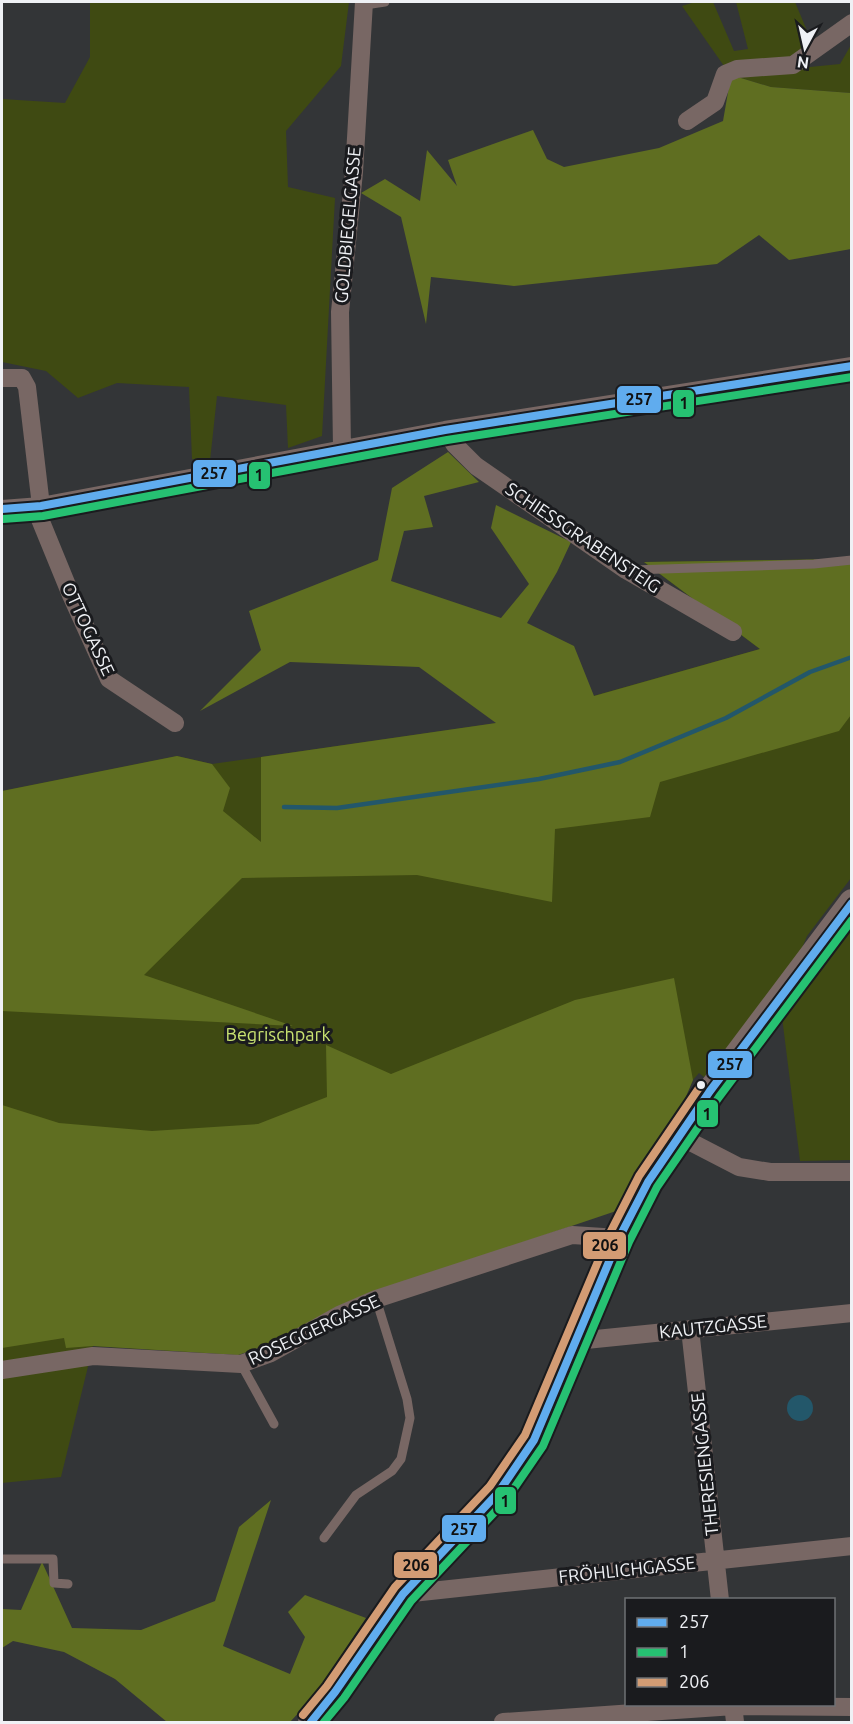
<svg xmlns="http://www.w3.org/2000/svg" width="853" height="1724" font-family="Ubuntu,sans-serif">
  <rect width="100%" height="100%" fill="#333537"/>
  <!-- green -->
  <path fill="#3f4a12" d="M 90,2 L 349,2 L 341,66 L 286,131 L 288,187 L 335,198 L 322,436 L 288,448 L 286,405 L 217,396 L 210,461 L 192,459 L 189,387 L 117,383 L 78,398 L 46,371 L 2,362 L 2,99 L 65,103 L 90,57 Z
    M 695,2 L 713,2 L 734,51 L 748,49 L 736,2 L 795,2 L 813,45 L 792,60 L 724,66 L 682,6 Z
    M 851,45 L 851,93 L 771,87 L 731,75 L 840,64 Z
    M 851,559 L 851,878 L 807,936 L 799,955 L 730,1053 L 704,1077 L 699,1073 L 693,1080 L 672,1129 L 361,1297 L 238,1355 L 93,1346 L 61,1477 L 2,1483 L 2,791 L 177,756 L 212,764 L 497,723 L 760,649 L 644,562 Z
    M 851,924 L 851,1160 L 800,1161 L 782,1017 L 821,963 Z"/>
  <!-- forest -->
  <path fill="#5f6e21" d="M 731,75 L 771,87 L 851,93 L 851,249 L 789,260 L 759,235 L 717,264 L 514,286 L 431,277 L 426,324 L 401,217 L 361,193 L 385,179 L 420,201 L 427,150 L 457,186 L 448,160 L 533,130 L 547,159 L 564,167 L 659,148 L 723,121 Z
    M 448,452 L 479,482 L 424,496 L 433,527 L 404,531 L 391,581 L 501,618 L 529,584 L 491,528 L 496,505 L 571,542 L 557,572 L 527,623 L 574,646 L 594,696 L 760,649 L 644,562 L 851,559 L 851,715 L 839,731 L 660,782 L 650,817 L 555,829 L 552,902 L 417,875 L 242,878 L 144,975 L 293,1026 L 2,1011 L 2,791 L 177,756 L 212,764 L 230,788 L 223,811 L 261,842 L 261,757 L 496,723 L 419,667 L 290,662 L 200,711 L 261,650 L 249,611 L 378,560 L 392,488 Z
    M 674,978 L 693,1080 L 672,1129 L 625,1208 L 361,1297 L 268,1345 L 238,1355 L 93,1346 L 66,1348 L 64,1338 L 2,1348 L 2,1105 L 59,1123 L 152,1131 L 258,1124 L 327,1097 L 326,1045 L 391,1074 L 575,1000 Z
    M 271,1500 L 223,1646 L 290,1674 L 305,1637 L 288,1612 L 305,1595 L 366,1618 L 315,1695 L 290,1722 L 167,1722 L 115,1679 L 64,1652 L 13,1641 L 2,1648 L 2,1609 L 21,1610 L 42,1562 L 72,1628 L 141,1630 L 215,1601 L 239,1527 Z"/>
  <!-- water -->
  <path fill="#23576a" d="M787 1408a13 13 0 1 1 26 0a13 13 0 1 1-26 0Z"/>
  <g fill="none" stroke-linecap="round" stroke-linejoin="round">
    <!-- stream -->
    <path stroke="#23576a" stroke-width="4.5" d="M 284,807 L 337,808 L 539,779 L 620,762 L 726,718 L 810,672 L 852,657"/>
    <!-- lane -->
    <path stroke="#786764" stroke-width="9" d="M 365,5 L 385,2
      M 632,570 L 814,564 L 852,560
      M 241,1364 L 274,1424
      M 324,1538 L 356,1495 L 392,1471 L 401,1459 L 410,1418 L 407,1399 L 376,1299
      M 2,1559 L 53,1559 L 54,1583 L 68,1584"/>
    <!-- street -->
    <path stroke="#786764" stroke-width="18" d="M 687,121 L 715,102 L 725,74 L 737,69 L 793,65 L 852,23
      M 2,378 L 22,378 L 27,387 L 41,506
      M 445,430 L 455,445 L 476,466 L 626,570 L 733,632
      M 342,449 L 340,312 L 354,172 L 364,2
      M 35,507 L 71,595 L 109,679 L 175,723
      M 2,509 L 41,506 L 445,430 L 852,366
      M 679,1136 L 739,1167 L 770,1172 L 852,1172
      M 690,1329 L 720,1600
      M 576,1341 L 852,1313
      M 2,1370 L 93,1356 L 241,1364 L 271,1353 L 339,1315 L 376,1299 L 572,1235 L 619,1238
      M 403,1594 L 852,1546
      M 733,1704 L 735,1722
      M 503,1722 L 734,1706 L 852,1707"/>
    <!-- secondary -->
    <path stroke="#7a6966" stroke-width="26" d="M 311,1722 L 335,1692 L 403,1594 L 498,1493 L 534,1440 L 619,1238 L 648,1182 L 710,1091 L 852,902"/>
    <defs>
      <path id="bus-1" d="M 2,509 L 41,506 L 445,430 L 852,366
        M 311,1722 L 335,1692 L 403,1594 L 498,1493 L 534,1440 L 619,1238 L 648,1182 L 710,1091 L 852,903"/>
      <path id="bus-2" d="M 3,519 L 43,516 L 447,440 L 852,377
        M 324,1722 L 344,1698 L 411,1601 L 506,1500 L 543,1446 L 629,1242 L 657,1187 L 719,1097 L 852,920"/>
      <path id="bus-3" d="M 303,1715 L 327,1686 L 395,1587 L 490,1486 L 525,1435 L 610,1233 L 639,1176 L 701,1085"/>
    </defs>
    <!-- bus-1 casing -->
    <use href="#bus-1" stroke="#1a1b1e" stroke-width="12"/>
    <!-- bus-2 casing -->
    <use href="#bus-2" stroke="#1a1b1e" stroke-width="12"/>
    <!-- bus-3 casing -->
    <use href="#bus-3" stroke="#1a1b1e" stroke-width="12"/>
    <!-- bus-1 -->
    <use href="#bus-1" stroke="#60acee" stroke-width="8"/>
    <!-- bus-2 -->
    <use href="#bus-2" stroke="#26c172" stroke-width="8"/>
    <!-- bus-3 -->
    <use href="#bus-3" stroke="#d39c74" stroke-width="8"/>
  </g>
  <!-- markers -->
  <circle fill="#eff1f5" stroke="#1a1b1e" stroke-width="2" cx="701" cy="1085" r="5"/>
  <g text-anchor="middle" stroke-width="6" stroke-linejoin="round" paint-order="stroke">
    <!-- street labels -->
    <g font-size="18" fill="#eff1f5" stroke="#1a1b1e">
      <text transform="translate(348 225) rotate(-85)" y="6">GOLDBIEGELGASSE</text>
      <text transform="translate(583 538) rotate(34)" y="6">SCHIESSGRABENSTEIG</text>
      <text transform="translate(88 629) rotate(65)" y="6">OTTOGASSE</text>
      <text transform="translate(713 1327) rotate(-6)" y="6">KAUTZGASSE</text>
      <text transform="translate(314 1330) rotate(-25)" y="6">ROSEGGERGASSE</text>
      <text transform="translate(705 1464) rotate(-96)" y="6">THERESIENGASSE</text>
      <text transform="translate(627 1570) rotate(-6)" y="6">FRÖHLICHGASSE</text>
    </g>
    <!-- park labels -->
    <g font-size="18" fill="#c9e371" stroke="#1a1b1e">
      <text x="278" y="1041">Begrischpark</text>
    </g>
  </g>
  <g stroke="#1a1b1e" stroke-width="2">
    <rect x="616" y="385" width="46" height="29" rx="6" fill="#60acee"/>
    <rect x="672" y="389" width="23" height="29" rx="6" fill="#26c172"/>
    <rect x="192" y="459" width="45" height="29" rx="6" fill="#60acee"/>
    <rect x="248" y="461" width="23" height="29" rx="6" fill="#26c172"/>
    <rect x="707" y="1050" width="46" height="29" rx="6" fill="#60acee"/>
    <rect x="696" y="1099" width="23" height="29" rx="6" fill="#26c172"/>
    <rect x="582" y="1231" width="45" height="29" rx="6" fill="#d39c74"/>
    <rect x="494" y="1486" width="23" height="29" rx="6" fill="#26c172"/>
    <rect x="441" y="1514" width="46" height="29" rx="6" fill="#60acee"/>
    <rect x="393" y="1551" width="45" height="28" rx="6" fill="#d39c74"/>
  </g>
  <g font-size="16" text-anchor="middle" font-weight="bold" fill="#111">
    <text x="639" y="405">257</text>
    <text x="684" y="409">1</text>
    <text x="214" y="479">257</text>
    <text x="259" y="481">1</text>
    <text x="730" y="1070">257</text>
    <text x="707" y="1120">1</text>
    <text x="605" y="1251">206</text>
    <text x="505" y="1507">1</text>
    <text x="464" y="1535">257</text>
    <text x="416" y="1571">206</text>
  </g>
  <!-- border -->
  <rect width="853" height="1724" fill="none" stroke="#eff1f5" stroke-width="6"/>
  <!-- legend -->
  <rect x="625" y="1598" width="210" height="108" fill="#1a1b1e" stroke="#6f7174" stroke-width="1.5"/>
  <rect x="637" y="1618" width="30" height="9" fill="#60acee" stroke="#6f7174" stroke-width="1.5"/>
  <text x="679" y="1628" font-size="18" fill="#eff1f5">257</text>
  <rect x="637" y="1648" width="30" height="9" fill="#26c172" stroke="#6f7174" stroke-width="1.5"/>
  <text x="679" y="1658" font-size="18" fill="#eff1f5">1</text>
  <rect x="637" y="1678" width="30" height="9" fill="#d39c74" stroke="#6f7174" stroke-width="1.5"/>
  <text x="679" y="1688" font-size="18" fill="#eff1f5">206</text>
  <!-- north arrow -->
  <g transform="translate(805 48) rotate(188)" stroke="#1a1b1e" stroke-width="4.5" paint-order="stroke">
  <path d="M0-4.5L10 22L0 15L-10 22Z" fill="#eff1f5"/>
  <text y="-9" font-size="16" font-weight="bold" text-anchor="middle" fill="#eff1f5">N</text>
  </g>
</svg>
